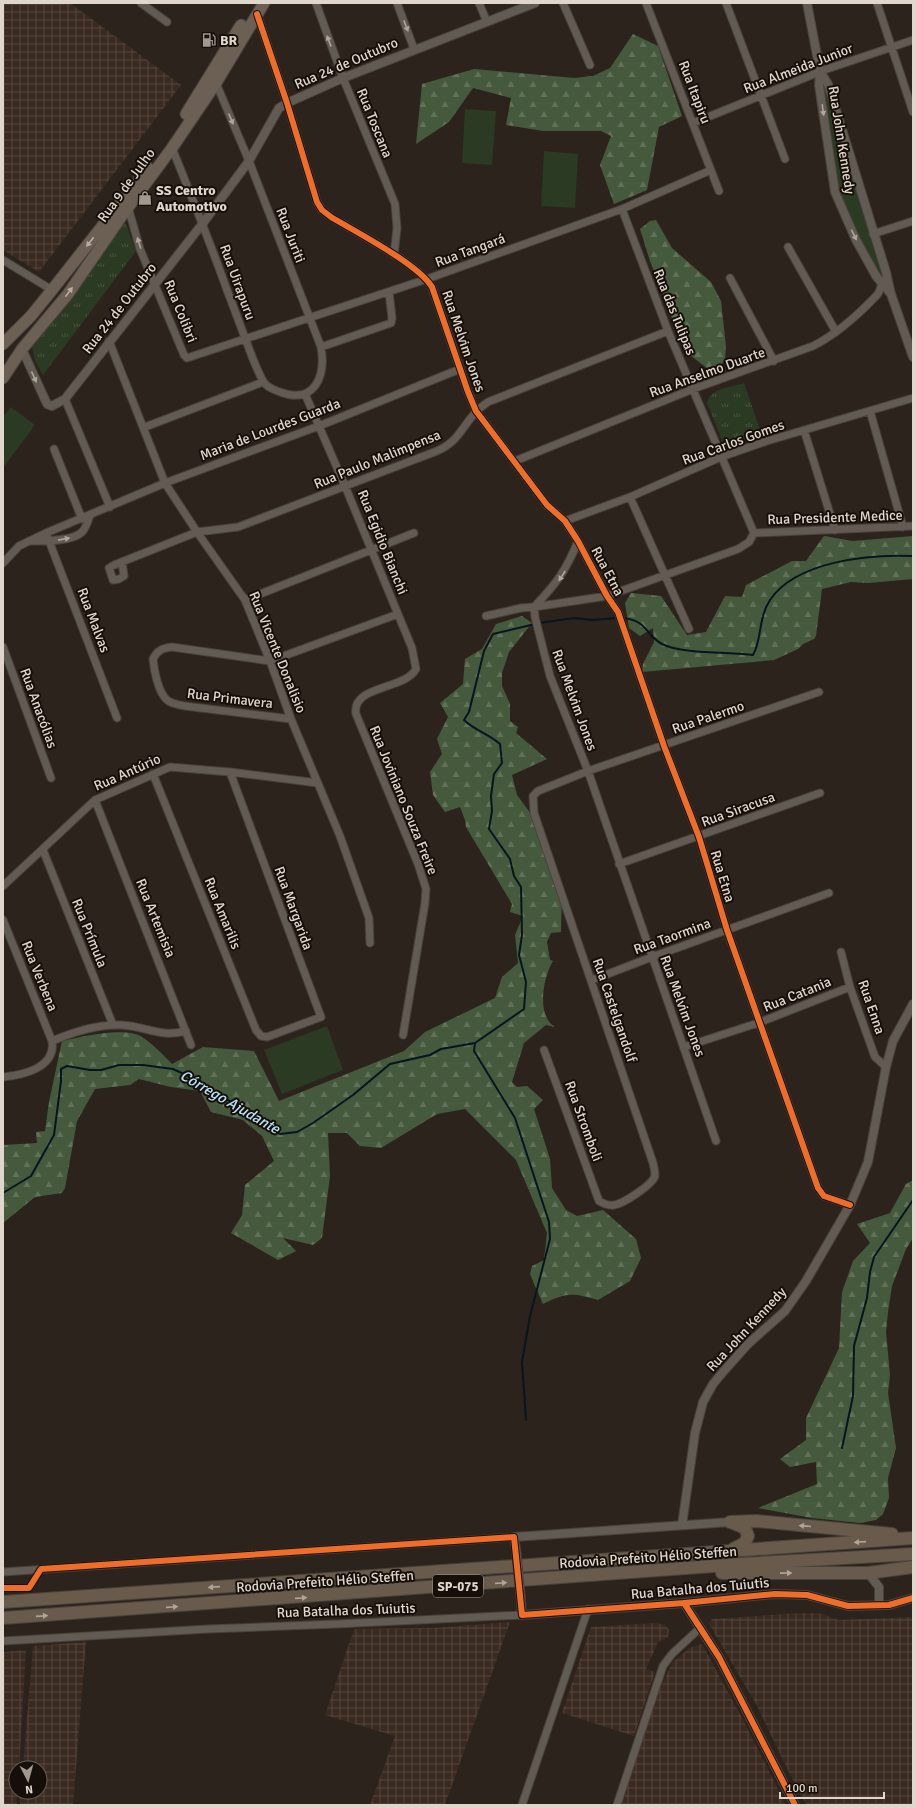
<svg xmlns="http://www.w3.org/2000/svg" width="916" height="1808" font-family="Signika,sans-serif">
  <defs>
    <pattern id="industrial-grid" width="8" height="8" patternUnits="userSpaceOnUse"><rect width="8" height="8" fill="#3a2a20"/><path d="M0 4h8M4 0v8" fill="none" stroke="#56483f"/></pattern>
    <pattern id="forest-firs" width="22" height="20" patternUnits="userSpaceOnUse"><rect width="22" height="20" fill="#455a3c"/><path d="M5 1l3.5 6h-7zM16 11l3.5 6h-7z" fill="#607157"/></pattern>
    <pattern id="park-tufts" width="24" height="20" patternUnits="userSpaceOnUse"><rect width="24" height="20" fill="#2b3a23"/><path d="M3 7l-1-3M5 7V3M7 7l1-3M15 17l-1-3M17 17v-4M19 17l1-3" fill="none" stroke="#495642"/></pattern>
  </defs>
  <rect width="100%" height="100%" fill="#2c241c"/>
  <!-- industrial -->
  <path fill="url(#industrial-grid)" d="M 3,3 L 70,3 L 181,85 L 39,272 L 3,250 Z
    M 799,1613 L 819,1613 L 839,1620 L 913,1617 L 913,1805 L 807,1805 L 797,1789 L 756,1704 L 709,1624 L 712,1619 Z
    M 510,1622 L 445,1805 L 370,1805 L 395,1736 L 325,1715 L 354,1629 L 434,1628 Z
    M 656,1623 L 665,1625 L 669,1630 L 668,1637 L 658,1642 L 646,1669 L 655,1672 L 634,1736 L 562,1713 L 591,1627 Z
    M 86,1642 L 73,1805 L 20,1805 L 21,1792 L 40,1792 L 40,1768 L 23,1768 L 33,1646 Z
    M 702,1644 L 740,1714 L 786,1805 L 622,1805 L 654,1702 L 672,1663 L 689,1648 Z
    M 26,1650 L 19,1768 L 16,1768 L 17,1805 L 3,1805 L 3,1652 Z"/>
  <!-- grass -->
  <path fill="#2b3a23" d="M 823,85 L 882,271 L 880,274 L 877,272 L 847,214 L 838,190 Z
    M 465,109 L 496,111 L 492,165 L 462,163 Z
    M 544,151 L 578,154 L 575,208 L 541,206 Z
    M 11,407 L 35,425 L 3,468 L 3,417 Z
    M 327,1026 L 343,1070 L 282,1094 L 264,1050 Z"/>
  <!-- forest -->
  <path fill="url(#forest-firs)" d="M 633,34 L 658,46 L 682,116 L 659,127 L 647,190 L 614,204 L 600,165 L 611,136 L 601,131 L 543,131 L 506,125 L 511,98 L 473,88 L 449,122 L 416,144 L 422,84 L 474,69 L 574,78 L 593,76 L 610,68 Z
    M 656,220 L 672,248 L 711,282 L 721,301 L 726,347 L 725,359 L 719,368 L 708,369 L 690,355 L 674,327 L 671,315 L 650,261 L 640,229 L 650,221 Z
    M 824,536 L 853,541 L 913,536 L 913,579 L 868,583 L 851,582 L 822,589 L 816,636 L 814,639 L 803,644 L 798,649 L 774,660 L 642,672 L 643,664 L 654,642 L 653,628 L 640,636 L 629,628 L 625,603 L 631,593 L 661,596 L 687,635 L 706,632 L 725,596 L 742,597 L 746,585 L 792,561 L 806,561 Z
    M 522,616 L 532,623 L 509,652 L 502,673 L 502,686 L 510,704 L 510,721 L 518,727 L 516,733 L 547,759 L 512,775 L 517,795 L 542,829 L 562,887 L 561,932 L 551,933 L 547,942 L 550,960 L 553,961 C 543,977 536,1016 555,1027 L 546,1025 L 524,1043 L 512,1082 L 517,1087 L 527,1086 L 543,1100 L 534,1109 L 550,1159 L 552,1188 L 566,1210 L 577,1216 L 603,1210 L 636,1239 L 641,1258 L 630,1281 L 598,1300 C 573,1293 567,1292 543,1304 L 530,1274 L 532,1266 L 544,1260 L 547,1233 L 516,1160 L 465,1109 L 437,1114 L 381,1148 L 360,1146 L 347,1133 L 328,1133 L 330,1176 L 322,1238 L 313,1245 L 283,1238 L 296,1251 L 278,1260 L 231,1233 L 242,1215 L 245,1185 L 274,1161 L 262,1136 L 243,1120 L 211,1112 L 200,1091 L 171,1087 L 139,1079 L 130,1085 L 95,1089 L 77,1121 L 65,1188 L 62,1193 L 35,1197 L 3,1223 L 3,1145 L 37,1143 L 36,1132 L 45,1131 L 49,1102 L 62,1041 C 81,1037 125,1026 142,1037 C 153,1044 163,1055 172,1064 L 203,1047 L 254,1051 L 279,1101 L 404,1051 L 425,1032 L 495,998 L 502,977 L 518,963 L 515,935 L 523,916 L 510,912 L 512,904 L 466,827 L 465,820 L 460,807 L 445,812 L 433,795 L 430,772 L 442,754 L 437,739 L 448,717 L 440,703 L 463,684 L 465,659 L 482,649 L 496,624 Z
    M 913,1180 L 913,1238 L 906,1249 L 892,1286 L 888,1312 L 886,1332 L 890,1375 L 888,1393 L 896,1448 L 888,1478 L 889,1498 L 883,1514 L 876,1520 L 860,1523 L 812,1518 L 758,1508 L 817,1484 L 816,1462 L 790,1467 L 780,1459 L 806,1440 L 806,1418 L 839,1348 L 842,1292 L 853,1261 L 870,1243 L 857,1224 L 890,1213 L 906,1184 Z"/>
  <!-- park -->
  <path fill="url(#park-tufts)" d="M 123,223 L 126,224 L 136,251 L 43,375 L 35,361 L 32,346 L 75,294 Z
    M 744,383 L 762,436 L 732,444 L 723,442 L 707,403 C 712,387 730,388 744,383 Z"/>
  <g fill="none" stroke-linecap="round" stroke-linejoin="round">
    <!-- stream -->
    <path stroke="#051620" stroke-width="2" d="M 622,618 C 648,620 645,635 662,644 C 681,654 730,652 753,655 C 762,640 758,618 770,600 C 796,561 870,554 913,556
      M 539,623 L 574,618 L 592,620 L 618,618
      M 475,1043 L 474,1051 L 515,1118 L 549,1222 L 550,1239 L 530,1316 L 522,1362 L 526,1420
      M 3,1193 L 31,1176 L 54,1135 L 61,1081 L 61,1069 L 67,1066 L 90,1070 L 101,1070 L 119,1065 L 143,1065 L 173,1069 L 199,1081 L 280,1134 L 297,1132 L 313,1123 L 353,1095 L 390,1064 L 430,1055 L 441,1049 L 475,1043 L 524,1009 L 526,982 L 519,955 L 522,935 L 521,887 L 514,876 L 510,859 L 489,829 L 492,811 L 491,796 L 494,774 L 502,763 L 500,744 C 489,734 474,730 464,720 L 469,712 L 484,651 L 493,634 L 535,624
      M 842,1448 L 853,1396 L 854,1346 L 867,1298 L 870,1272 L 874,1257 L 913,1200"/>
    <defs>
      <path id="minor" d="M 141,3 L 167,22
        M 316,3 L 343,78 L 395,204 L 397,228 L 394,255
        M 397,3 L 414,49
        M 479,3 L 487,22
        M 563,3 L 590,65
        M 646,3 L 719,191
        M 726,3 L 785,159
        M 877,3 L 913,112
        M 257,14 L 287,103 L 317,202 L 322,210 L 331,217 C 356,232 418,264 432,287 L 468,392 L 476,411 L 547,505 L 565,521 L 578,541 L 607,596 L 618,612 L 664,746 L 699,837 L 727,930 L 818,1188 L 824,1196 L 850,1205
        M 693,123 L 824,70 L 913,40
        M 172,148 C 191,195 210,242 227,290 C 236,313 244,336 253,359 C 256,366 259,374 263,381 C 266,387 274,390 280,392 C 315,405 326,376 321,347 L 249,161 L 216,83
        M 128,207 L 140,249 L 184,355 L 187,358 L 427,279 L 622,209 L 711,170
        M 622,209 L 668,331 L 754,533
        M 873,234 L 913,221
        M 788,247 L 836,332
        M 3,260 L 52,290
        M 730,278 L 774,361
        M 109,341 L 165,483 L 197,532 L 245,600 L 270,661 L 291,719 L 340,836 L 369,918 L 370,943
        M 321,347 L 391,323 L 392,318 L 389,292
        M 305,394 L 345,486 L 412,648 L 416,669 C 405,690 351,685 356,714 L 418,864 L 426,889 L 425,903 L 403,1035
        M 65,399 L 110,507
        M 870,411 L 903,527
        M 145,427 L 263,382
        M 804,430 L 835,530
        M 54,449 L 82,519
        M 515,461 L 693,389 L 813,346 C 837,334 859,314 877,295 C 881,291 880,285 884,281
        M 630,497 L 689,629
        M 565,521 L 630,497 L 721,457 L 767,441 L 913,398
        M 46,533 L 117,718
        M 29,541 C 42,541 72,542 82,532 C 86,528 88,521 90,515
        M 578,541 C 566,571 556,584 534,607 L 535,617 L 550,676 L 588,771 L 716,1141
        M 122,562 L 124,576 L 119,579 L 113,580 L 109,568 L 114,565 L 197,532 L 238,527 L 437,451 C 459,441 461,428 476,412 C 479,408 484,405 488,402 L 668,331
        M 3,563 L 19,546 L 46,533 L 165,483 L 319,426 L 460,369
        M 245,600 L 414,533
        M 486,616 L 521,608 L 534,607 L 607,596 L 738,549 L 749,542 L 754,533 L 913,526
        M 3,647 L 51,778
        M 291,719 L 185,706 C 179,705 172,704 167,700 C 158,692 154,670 153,659 C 157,651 162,648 172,647 L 270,661 L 398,614
        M 153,774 L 256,1030 L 261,1036 L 267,1037 L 321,1017 L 230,772
        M 95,800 L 191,1045
        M 43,850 L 113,1025
        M 619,864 L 820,793
        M 3,886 L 95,800 L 170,767 L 230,772 L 318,783
        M 3,920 L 52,1041
        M 841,952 L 850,987 L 875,1057 L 886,1067
        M 592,980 L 652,957 L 829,893
        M 684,1047 L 758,1023 L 850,987
        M 544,1050 L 599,1201 C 604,1204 608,1206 614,1205 C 623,1204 652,1185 655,1176 C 655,1172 654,1167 653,1163 L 534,813 L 533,796 L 538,791 L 588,771 L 819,692
        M 3,1077 C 23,1075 56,1068 52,1041 C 73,1032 98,1024 121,1025 C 146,1026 160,1038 186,1031
        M 3,1572 L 514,1537
        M 3,1641 L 208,1629 L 337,1624 L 522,1615
        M 522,1805 L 588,1609
        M 617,1805 L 663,1666 L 672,1654 L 700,1628"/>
      <path id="tertiary" d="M 807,3 L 820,71 L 819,85 L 835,192 L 856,240 L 876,276 L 891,294
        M 820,71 L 828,84 L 886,272 L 891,294 L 913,357
        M 22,349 L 47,404 L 52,406 L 65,399 L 203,223 L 249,161 L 279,108 L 287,103 L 343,78 L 535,3
        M 682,1525 L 695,1433 L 703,1402 L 713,1384 L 723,1372 L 748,1344 L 785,1311 L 806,1281 L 850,1205 L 868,1162 L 886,1067 L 893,1041 L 913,1004
        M 516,1549 L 514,1537 L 730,1522
        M 868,1573 L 879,1587 L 879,1605
        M 521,1601 L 522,1615 L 684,1603 L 775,1594 L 807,1595 L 848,1606 L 889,1605 L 913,1598
        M 684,1603 L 719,1657 L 795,1805"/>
      <path id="primary" d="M 186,114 L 241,25
        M 3,344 L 31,316 L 52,290 L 148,168
        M 3,378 L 22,349 L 68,294 L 121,217 L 172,148 L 216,83 L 264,3"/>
      <path id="motorway" d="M 730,1522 L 757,1521 L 892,1534
        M 733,1549 L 745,1543 L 748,1536 L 745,1528 L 733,1523
        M 722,1573 L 868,1573 L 913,1567
        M 3,1602 L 913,1538
        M 3,1618 L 741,1564 L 913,1554"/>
    </defs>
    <!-- minor casing -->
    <use href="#minor" stroke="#49423b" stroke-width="9"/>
    <!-- tertiary casing -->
    <use href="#tertiary" stroke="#49423b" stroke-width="10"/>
    <!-- primary casing -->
    <use href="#primary" stroke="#49423b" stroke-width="13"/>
    <!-- motorway casing -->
    <use href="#motorway" stroke="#49423b" stroke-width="14"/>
    <!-- minor -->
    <use href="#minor" stroke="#625b54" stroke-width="7"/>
    <!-- tertiary -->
    <use href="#tertiary" stroke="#625b54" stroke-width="8"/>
    <!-- primary -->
    <use href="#primary" stroke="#6c6054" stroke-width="11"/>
    <!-- motorway -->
    <use href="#motorway" stroke="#685b4b" stroke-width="12"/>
    <defs>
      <path id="tertiary-bridge" d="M 516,1549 L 521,1601"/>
    </defs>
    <!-- tertiary-bridge casing -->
    <use href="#tertiary-bridge" stroke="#49423b" stroke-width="10" stroke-linecap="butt"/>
    <!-- tertiary-bridge -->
    <use href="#tertiary-bridge" stroke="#625b54" stroke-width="8"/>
    <defs>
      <path id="cycleway" d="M 257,14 L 287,103 L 317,202 L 322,210 L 331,217 C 356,232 418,264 432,287 L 468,392 L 476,411 L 547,505 L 565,521 L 578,541 L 607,596 L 618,612 L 664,746 L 699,837 L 727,930 L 818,1188 L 824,1196 L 850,1205
        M 3,1588 L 29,1588 L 41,1569 L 514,1537 L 522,1615 L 684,1603 L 775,1594 L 807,1595 L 848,1606 L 889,1605 L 913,1598
        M 684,1603 L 719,1657 L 795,1805"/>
    </defs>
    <!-- cycleway casing -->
    <use href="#cycleway" stroke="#160f09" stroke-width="8"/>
    <!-- cycleway -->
    <use href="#cycleway" stroke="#ee6e29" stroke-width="6"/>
  </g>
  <!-- one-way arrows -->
  <defs><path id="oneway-solid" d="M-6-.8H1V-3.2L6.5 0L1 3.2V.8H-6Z"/></defs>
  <g fill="#aea59c">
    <use href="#oneway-solid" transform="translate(406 26) rotate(69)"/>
    <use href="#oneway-solid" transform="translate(329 41) rotate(-110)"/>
    <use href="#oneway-solid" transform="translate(823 110) rotate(82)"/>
    <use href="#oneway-solid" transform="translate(231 119) rotate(67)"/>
    <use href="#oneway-solid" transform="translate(854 235) rotate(64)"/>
    <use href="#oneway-solid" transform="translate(139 243) rotate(-108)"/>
    <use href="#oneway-solid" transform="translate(34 377) rotate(66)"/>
    <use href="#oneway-solid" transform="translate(64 539) rotate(-11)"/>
    <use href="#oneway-solid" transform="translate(562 576) rotate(123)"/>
  </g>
  <g fill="#b7ada2">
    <use href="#oneway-solid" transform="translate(90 242) rotate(128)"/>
    <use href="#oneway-solid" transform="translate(69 292) rotate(-53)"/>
  </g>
  <g fill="#b0a598">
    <use href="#oneway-solid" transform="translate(805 1526) rotate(-175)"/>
    <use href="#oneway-solid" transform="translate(860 1542) rotate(176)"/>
    <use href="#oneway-solid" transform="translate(786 1573) rotate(-1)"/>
    <use href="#oneway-solid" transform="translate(501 1583) rotate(-4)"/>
    <use href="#oneway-solid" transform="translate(214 1587) rotate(176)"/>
    <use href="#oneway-solid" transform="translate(301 1598) rotate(-4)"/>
    <use href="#oneway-solid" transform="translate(172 1607) rotate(-4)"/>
    <use href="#oneway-solid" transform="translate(42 1616) rotate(-4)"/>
  </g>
  <!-- icons -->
  <defs>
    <symbol id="fuel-bare" viewBox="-9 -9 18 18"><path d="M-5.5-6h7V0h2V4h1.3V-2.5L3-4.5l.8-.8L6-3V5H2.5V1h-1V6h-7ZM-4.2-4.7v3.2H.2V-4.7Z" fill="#a1988e" stroke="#160f09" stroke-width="2.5" paint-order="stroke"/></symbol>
    <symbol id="shop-bare" viewBox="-9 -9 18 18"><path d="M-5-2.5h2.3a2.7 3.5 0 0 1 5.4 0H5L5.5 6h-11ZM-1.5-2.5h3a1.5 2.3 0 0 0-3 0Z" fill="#a1988e" stroke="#160f09" stroke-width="2.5" paint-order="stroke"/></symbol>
  </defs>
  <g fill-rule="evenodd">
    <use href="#fuel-bare" x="199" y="30" width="20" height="20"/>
    <use href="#shop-bare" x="135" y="188" width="20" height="20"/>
  </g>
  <g text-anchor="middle" stroke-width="4" stroke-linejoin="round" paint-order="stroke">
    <!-- shield labels -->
    <rect fill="#160f09" stroke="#a39a92" stroke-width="1" x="433" y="1575" width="50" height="22" rx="3"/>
    <g font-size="13" font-weight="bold" fill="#e0d6cc">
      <text x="458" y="1591">SP-075</text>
    </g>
    <!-- poi labels -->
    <g font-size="14" font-weight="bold" fill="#e0d6cc" stroke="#160f09" text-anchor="start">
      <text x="220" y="45">BR</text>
      <text x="156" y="195">SS Centro<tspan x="156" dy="16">Automotivo</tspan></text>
    </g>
    <!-- street labels -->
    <g font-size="14" fill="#e0d6cc" stroke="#160f09">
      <text transform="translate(346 63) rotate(-23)" y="5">Rua 24 de Outubro</text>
      <text transform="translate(798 68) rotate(-21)" y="5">Rua Almeida Junior</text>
      <text transform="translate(695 92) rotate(69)" y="5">Rua Itapiru</text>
      <text transform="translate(375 123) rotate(68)" y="5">Rua Toscana</text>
      <text transform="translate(842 140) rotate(81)" y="5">Rua John Kennedy</text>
      <text transform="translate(126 185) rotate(-54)" y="5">Rua 9 de Julho</text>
      <text transform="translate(291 235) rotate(69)" y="5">Rua Juriti</text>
      <text transform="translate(470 250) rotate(-20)" y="5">Rua Tangará</text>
      <text transform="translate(238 282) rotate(70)" y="5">Rua Uirapuru</text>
      <text transform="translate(119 308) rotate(-52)" y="5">Rua 24 de Outubro</text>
      <text transform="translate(181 311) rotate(68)" y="5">Rua Colibri</text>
      <text transform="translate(675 312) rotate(68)" y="5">Rua das Tulipas</text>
      <text transform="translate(464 341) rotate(71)" y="5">Rua Melvim Jones</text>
      <text transform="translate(707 372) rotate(-20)" y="5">Rua Anselmo Duarte</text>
      <text transform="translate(270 429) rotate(-21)" y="5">Maria de Lourdes Guarda</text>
      <text transform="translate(733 442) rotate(-20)" y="5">Rua Carlos Gomes</text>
      <text transform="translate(377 459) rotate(-22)" y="5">Rua Paulo Malimpensa</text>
      <text transform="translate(835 517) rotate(-2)" y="5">Rua Presidente Medice</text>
      <text transform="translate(383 542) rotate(68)" y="5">Rua Egidio Bianchi</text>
      <text transform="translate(608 571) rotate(62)" y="5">Rua Etna</text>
      <text transform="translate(94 620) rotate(69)" y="5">Rua Malvas</text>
      <text transform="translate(278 652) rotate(68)" y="5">Rua Vicente Donalisio</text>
      <text transform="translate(230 698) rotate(7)" y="5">Rua Primavera</text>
      <text transform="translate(575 700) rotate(70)" y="5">Rua Melvim Jones</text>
      <text transform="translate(39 708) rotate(70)" y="5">Rua Anacólias</text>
      <text transform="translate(708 717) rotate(-19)" y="5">Rua Palermo</text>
      <text transform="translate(127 772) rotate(-24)" y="5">Rua Antúrio</text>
      <text transform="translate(404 800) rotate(68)" y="5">Rua Joviniano Souza Freire</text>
      <text transform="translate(738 809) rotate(-20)" y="5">Rua Siracusa</text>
      <text transform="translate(723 876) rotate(73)" y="5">Rua Etna</text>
      <text transform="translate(294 908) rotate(70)" y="5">Rua Margarida</text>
      <text transform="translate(223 913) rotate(68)" y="5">Rua Amarilis</text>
      <text transform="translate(156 918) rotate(68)" y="5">Rua Artemisia</text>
      <text transform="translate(90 933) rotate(68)" y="5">Rua Prímula</text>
      <text transform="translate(672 936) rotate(-20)" y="5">Rua Taormina</text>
      <text transform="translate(40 976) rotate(68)" y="5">Rua Verbena</text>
      <text transform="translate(797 994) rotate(-22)" y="5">Rua Catania</text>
      <text transform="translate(683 1006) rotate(70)" y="5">Rua Melvim Jones</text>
      <text transform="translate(872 1007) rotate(71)" y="5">Rua Enna</text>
      <text transform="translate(615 1010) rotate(71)" y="5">Rua Castelgandolf</text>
      <text transform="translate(584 1121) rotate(70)" y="5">Rua Stromboli</text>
      <text transform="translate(746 1329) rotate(-47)" y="5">Rua John Kennedy</text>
      <text transform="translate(648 1557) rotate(-4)" y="5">Rodovia Prefeito Hélio Steffen</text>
      <text transform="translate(325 1581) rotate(-4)" y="5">Rodovia Prefeito Hélio Steffen</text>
      <text transform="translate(700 1588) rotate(-5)" y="5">Rua Batalha dos Tuiutis</text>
      <text transform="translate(346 1610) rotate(-2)" y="5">Rua Batalha dos Tuiutis</text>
    </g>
    <!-- water labels -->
    <g font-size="15" font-style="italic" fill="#b8e1fa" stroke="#160f09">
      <text transform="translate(230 1102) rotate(30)" y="5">Córrego Ajudante</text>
    </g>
  </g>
  <!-- border -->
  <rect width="916" height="1808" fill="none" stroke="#e0d6cc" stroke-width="8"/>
  <!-- north arrow -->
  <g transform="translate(28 1780) rotate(174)"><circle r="19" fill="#160f09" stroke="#675f57"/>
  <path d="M0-3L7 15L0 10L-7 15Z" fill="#a1988e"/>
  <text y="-6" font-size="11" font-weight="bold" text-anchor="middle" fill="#e0d6cc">N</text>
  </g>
  <!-- scale -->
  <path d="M780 1792v6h104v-6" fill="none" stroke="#e0d6cc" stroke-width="2"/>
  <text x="786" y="1792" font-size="12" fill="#e0d6cc" stroke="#160f09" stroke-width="3" paint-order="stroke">100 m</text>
</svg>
